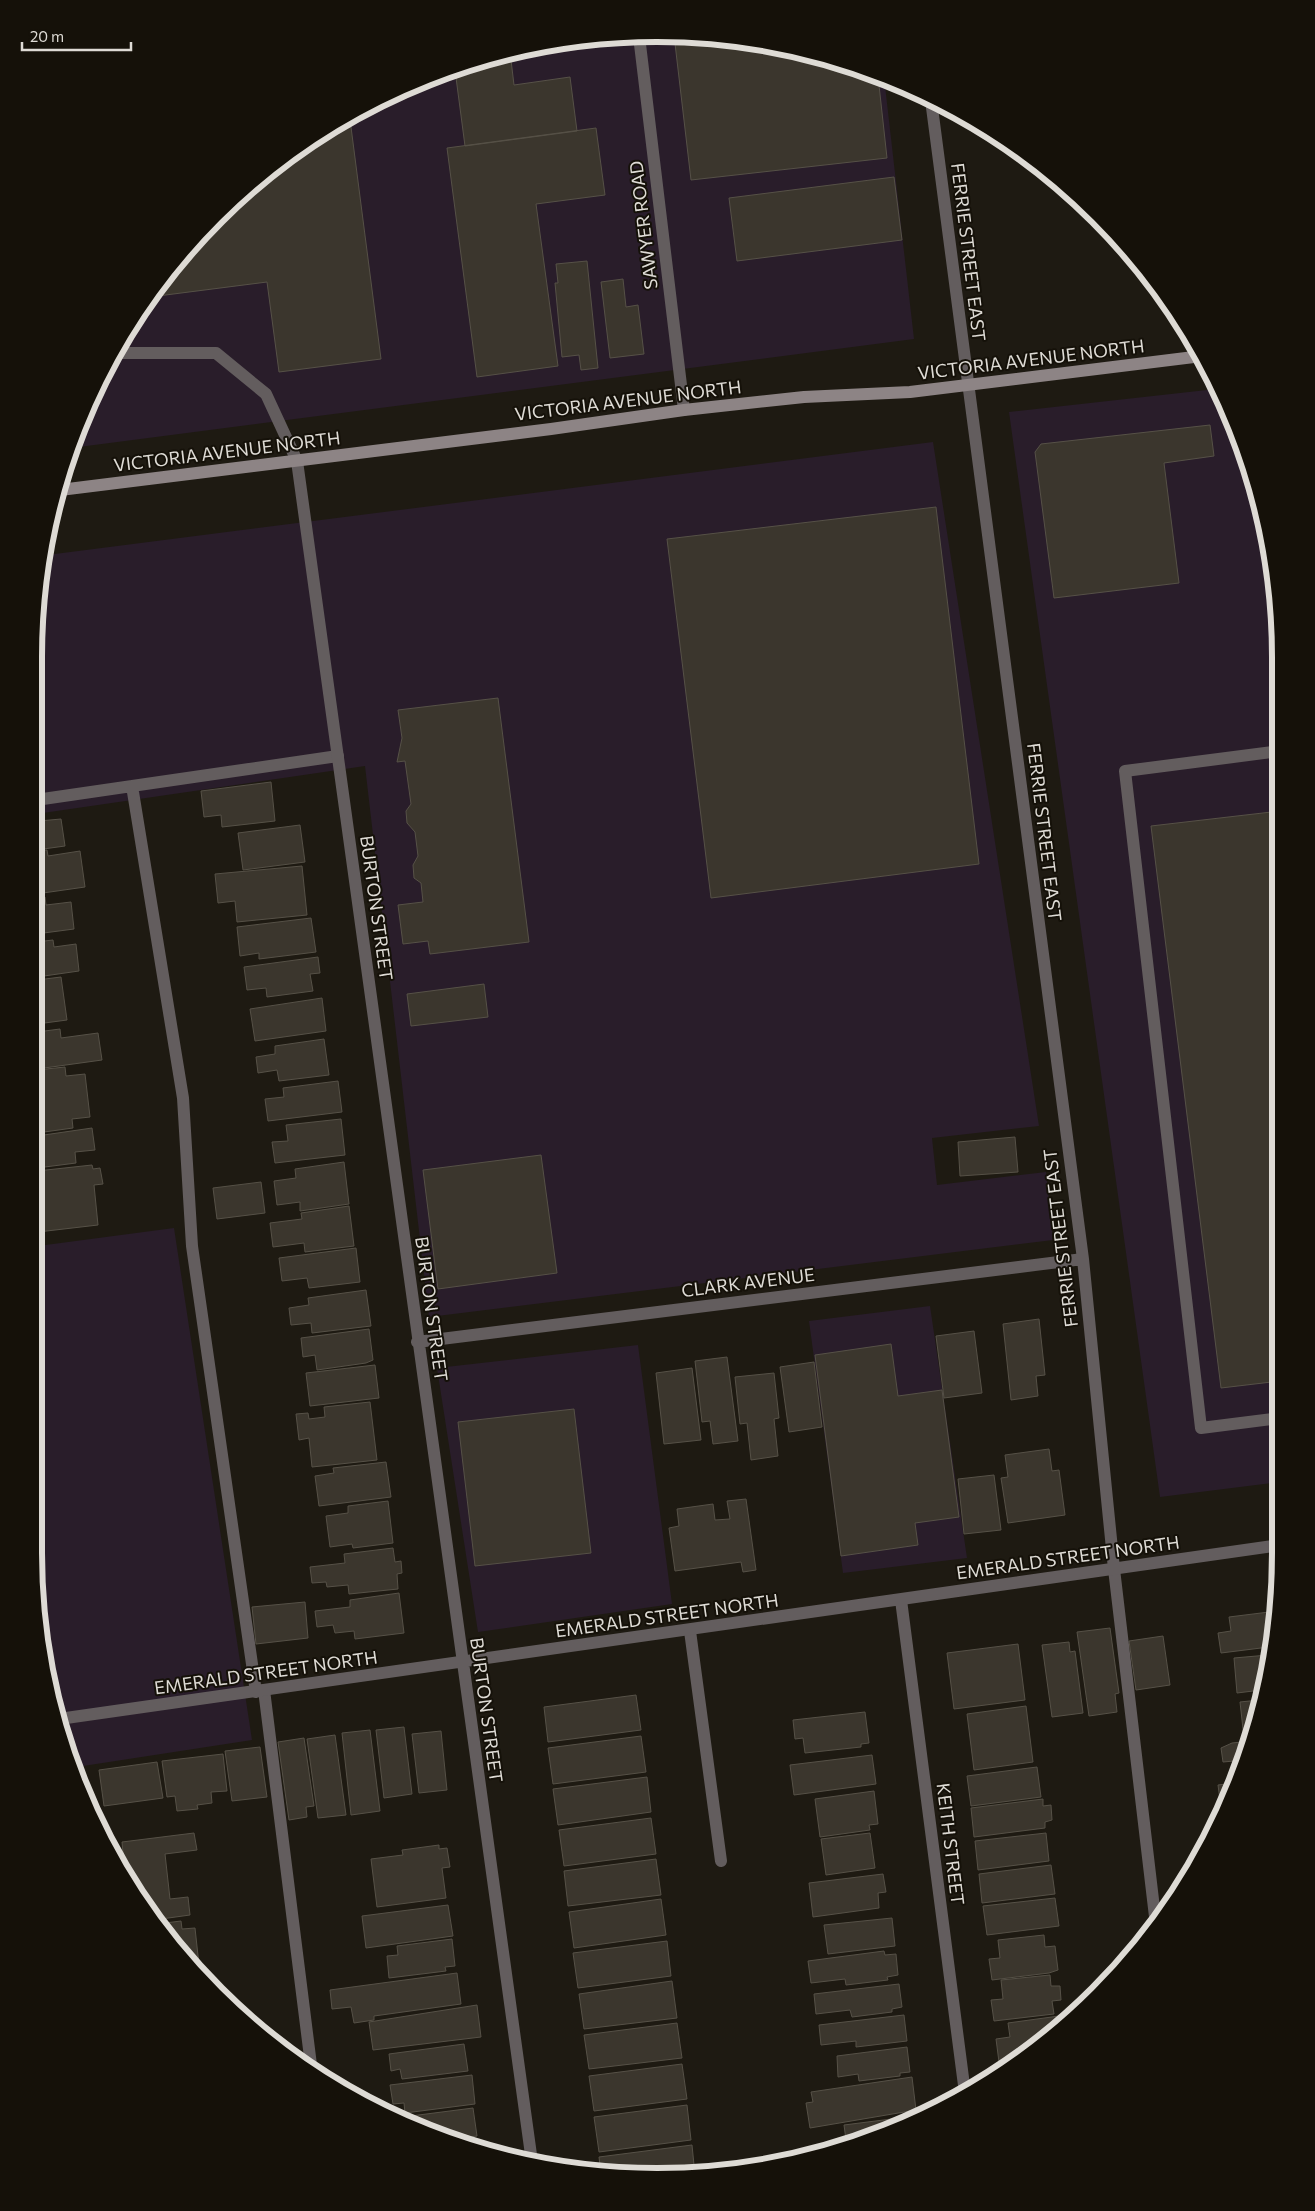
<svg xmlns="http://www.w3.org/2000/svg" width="1315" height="2211" font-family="Commissioner,sans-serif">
  <rect width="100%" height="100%" fill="#1e1a12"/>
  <!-- industrial -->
  <path fill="#291d2a" d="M 658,34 L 779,46 L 884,77 L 914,339 L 71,448 L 139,311 L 217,216 L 311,139 L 419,81 L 536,46 Z
    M 1216,389 L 1260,496 L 1280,616 L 1280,1482 L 1160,1497 L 1009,412 Z
    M 933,442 L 1039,1126 L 932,1138 L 937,1185 L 1046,1172 L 1053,1240 L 429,1317 L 365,766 L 36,814 L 35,616 L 47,555 Z
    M 174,1228 L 252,1740 L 83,1766 L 87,1804 L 67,1754 L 39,1635 L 38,1246 Z
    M 930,1306 L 967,1558 L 843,1573 L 809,1321 Z
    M 638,1345 L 672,1604 L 478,1632 L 437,1368 Z"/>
  <!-- building -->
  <path fill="#3b362d" stroke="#565147" d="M 674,35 L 779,46 L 878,76 L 887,158 L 691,180 Z
    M 511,60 L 514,85 L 570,77 L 577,131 L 465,146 L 455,70 L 474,64 Z
    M 351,127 L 381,359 L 279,372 L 267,282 L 150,297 L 217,216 L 311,139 L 328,130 Z
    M 596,128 L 605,195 L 536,204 L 558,366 L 477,377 L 447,148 Z
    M 894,177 L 902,240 L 737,261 L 729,198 Z
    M 587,261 L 598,368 L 581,370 L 579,355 L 562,357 L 555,283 L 558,283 L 556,264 Z
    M 623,279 L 626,307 L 638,305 L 644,354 L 610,358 L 601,282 Z
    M 1210,425 L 1214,456 L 1164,463 L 1179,583 L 1054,598 L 1035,452 L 1041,444 Z
    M 936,507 L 979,864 L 711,898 L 667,539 Z
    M 498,698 L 529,942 L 430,954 L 428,941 L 403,944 L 398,905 L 423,902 L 421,883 L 414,878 L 413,865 L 418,856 L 415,832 L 407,823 L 406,811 L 411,804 L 405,761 L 397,762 L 402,738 L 398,710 Z
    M 271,782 L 275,821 L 222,827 L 221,815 L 204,817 L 201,791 Z
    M 1280,811 L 1280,1381 L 1221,1388 L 1151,826 Z
    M 38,815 L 39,821 L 61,819 L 65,846 L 36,850 L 36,816 Z
    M 300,825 L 305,862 L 243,870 L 238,833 Z
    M 47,850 L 48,856 L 80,851 L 85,887 L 36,894 L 36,851 Z
    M 302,866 L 307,915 L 237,922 L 235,901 L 218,903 L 215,874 Z
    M 45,897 L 46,905 L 71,902 L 74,929 L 36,934 L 36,898 Z
    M 311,918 L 316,952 L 259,959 L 259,953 L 240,956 L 237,927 Z
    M 53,940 L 54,947 L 76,944 L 79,971 L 37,977 L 36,942 Z
    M 318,957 L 320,973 L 310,974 L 313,991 L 267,997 L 266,988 L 247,990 L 244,967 Z
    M 61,977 L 67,1020 L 37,1024 L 37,980 Z
    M 484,984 L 488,1017 L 411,1026 L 407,994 Z
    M 322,998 L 326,1031 L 255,1041 L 250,1009 Z
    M 60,1029 L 61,1038 L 98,1033 L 102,1060 L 37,1069 L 37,1032 Z
    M 324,1039 L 329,1075 L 279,1081 L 277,1070 L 258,1073 L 256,1057 L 275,1054 L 275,1046 Z
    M 65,1067 L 66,1076 L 85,1074 L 90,1117 L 72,1119 L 73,1128 L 37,1133 L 37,1070 Z
    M 338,1081 L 342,1112 L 268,1121 L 265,1099 L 284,1097 L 283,1088 Z
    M 341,1119 L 345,1155 L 275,1163 L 272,1142 L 288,1141 L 286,1125 Z
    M 92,1128 L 95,1150 L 75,1152 L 76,1163 L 37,1168 L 37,1136 Z
    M 1015,1137 L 1018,1172 L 960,1176 L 958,1142 Z
    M 541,1155 L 557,1273 L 438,1289 L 423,1170 Z
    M 344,1162 L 349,1204 L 300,1211 L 300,1202 L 277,1205 L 274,1181 L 296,1178 L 295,1169 Z
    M 92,1165 L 93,1169 L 100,1168 L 103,1184 L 94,1185 L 98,1225 L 38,1232 L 37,1171 Z
    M 261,1182 L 265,1213 L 217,1219 L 213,1188 Z
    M 349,1206 L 354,1246 L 305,1252 L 304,1243 L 273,1247 L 270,1223 L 302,1219 L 301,1213 Z
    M 356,1248 L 360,1282 L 309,1288 L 307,1278 L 282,1281 L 279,1258 Z
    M 366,1290 L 371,1326 L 312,1333 L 311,1323 L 291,1325 L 289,1308 L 309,1305 L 308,1298 Z
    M 1039,1319 L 1045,1375 L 1036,1376 L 1038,1396 L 1011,1400 L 1003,1324 Z
    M 369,1329 L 373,1360 L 366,1363 L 317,1370 L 315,1355 L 303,1357 L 301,1338 Z
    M 974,1331 L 982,1393 L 944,1398 L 936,1336 Z
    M 891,1344 L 898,1396 L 942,1390 L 959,1517 L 915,1523 L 918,1545 L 841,1556 L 815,1355 Z
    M 727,1357 L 738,1441 L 713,1444 L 710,1421 L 702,1422 L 695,1361 Z
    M 814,1362 L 822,1427 L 789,1432 L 780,1367 Z
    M 375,1365 L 379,1398 L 310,1406 L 306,1373 Z
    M 692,1368 L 701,1440 L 664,1444 L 656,1373 Z
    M 774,1373 L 779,1418 L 774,1419 L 778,1456 L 751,1460 L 747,1423 L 740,1424 L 735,1377 Z
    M 370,1402 L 377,1460 L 312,1467 L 309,1438 L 299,1440 L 296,1414 L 308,1413 L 309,1419 L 325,1417 L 324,1407 Z
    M 574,1409 L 591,1553 L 475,1566 L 458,1422 Z
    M 1049,1449 L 1052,1471 L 1059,1470 L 1065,1515 L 1008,1523 L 1001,1478 L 1008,1477 L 1005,1455 Z
    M 386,1462 L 391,1497 L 319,1506 L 315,1476 L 334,1473 L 333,1468 Z
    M 994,1475 L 1001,1530 L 964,1534 L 958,1479 Z
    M 746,1499 L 756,1570 L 743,1572 L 741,1562 L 675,1571 L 669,1528 L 679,1526 L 677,1509 L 713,1504 L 715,1520 L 730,1519 L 727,1501 Z
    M 388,1501 L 393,1543 L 353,1548 L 352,1544 L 330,1547 L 326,1516 L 348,1513 L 348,1506 Z
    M 393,1548 L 395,1562 L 401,1561 L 402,1573 L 397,1574 L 398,1589 L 349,1594 L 348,1585 L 327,1587 L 326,1582 L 312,1583 L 310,1567 L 345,1563 L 344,1554 Z
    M 399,1593 L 404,1633 L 355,1639 L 354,1631 L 335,1633 L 333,1625 L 317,1627 L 315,1611 L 350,1607 L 350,1600 Z
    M 305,1602 L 308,1638 L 256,1644 L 252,1607 Z
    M 1277,1611 L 1269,1647 L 1221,1653 L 1218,1633 L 1231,1631 L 1229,1617 Z
    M 1110,1628 L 1119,1693 L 1115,1694 L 1117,1712 L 1089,1716 L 1077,1632 Z
    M 1163,1636 L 1170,1685 L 1136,1690 L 1129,1641 Z
    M 1069,1642 L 1070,1652 L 1075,1651 L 1083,1713 L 1052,1717 L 1042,1645 Z
    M 1018,1644 L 1025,1700 L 954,1709 L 947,1653 Z
    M 1268,1655 L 1261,1690 L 1237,1693 L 1234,1658 Z
    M 636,1695 L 641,1730 L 548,1742 L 544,1707 Z
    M 1259,1700 L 1252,1737 L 1244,1738 L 1240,1702 Z
    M 1026,1706 L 1033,1762 L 974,1770 L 967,1714 Z
    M 865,1712 L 869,1743 L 861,1744 L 861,1747 L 805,1753 L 803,1738 L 795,1739 L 793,1720 Z
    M 404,1727 L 412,1794 L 384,1798 L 376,1730 Z
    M 370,1730 L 380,1811 L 351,1815 L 342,1733 Z
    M 441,1731 L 447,1790 L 419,1793 L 412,1734 Z
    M 335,1735 L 346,1815 L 318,1818 L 307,1739 Z
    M 641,1736 L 646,1772 L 553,1784 L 548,1748 Z
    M 304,1738 L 314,1806 L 306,1807 L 307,1817 L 289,1820 L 278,1742 Z
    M 1251,1741 L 1248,1754 L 1236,1779 L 1234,1761 L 1223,1762 L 1221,1748 L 1232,1743 Z
    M 260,1747 L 267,1797 L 232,1801 L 225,1751 Z
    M 223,1754 L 227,1791 L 211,1792 L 212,1803 L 197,1805 L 198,1809 L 177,1811 L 175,1796 L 167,1797 L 162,1761 Z
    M 872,1755 L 876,1784 L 794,1795 L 790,1765 Z
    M 157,1762 L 163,1798 L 104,1806 L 99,1770 Z
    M 1037,1767 L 1041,1797 L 971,1806 L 967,1776 Z
    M 647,1777 L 651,1812 L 558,1825 L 553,1789 Z
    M 1234,1783 L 1221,1808 L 1218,1785 Z
    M 874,1791 L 878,1824 L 869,1825 L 870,1830 L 820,1837 L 815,1799 Z
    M 1043,1799 L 1043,1806 L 1051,1805 L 1052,1820 L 1045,1822 L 1045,1828 L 974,1837 L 971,1808 Z
    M 651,1818 L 656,1854 L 564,1866 L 559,1830 Z
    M 194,1833 L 197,1850 L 165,1854 L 170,1899 L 188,1897 L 190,1915 L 154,1920 L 125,1873 L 122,1842 Z
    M 870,1833 L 875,1868 L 826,1875 L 821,1839 Z
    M 1046,1833 L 1049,1861 L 978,1870 L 975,1841 Z
    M 439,1845 L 439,1849 L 447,1848 L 450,1867 L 442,1868 L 446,1898 L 377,1907 L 371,1859 L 403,1855 L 402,1850 Z
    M 656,1859 L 661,1895 L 568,1906 L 564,1871 Z
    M 1051,1865 L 1055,1894 L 982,1903 L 979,1874 Z
    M 883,1874 L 886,1892 L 878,1893 L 879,1908 L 813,1917 L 809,1883 Z
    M 1055,1898 L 1059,1926 L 987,1935 L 983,1906 Z
    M 661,1899 L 666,1935 L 574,1948 L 569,1912 Z
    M 448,1905 L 453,1936 L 366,1948 L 362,1916 Z
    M 892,1918 L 895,1946 L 828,1954 L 824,1925 Z
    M 181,1921 L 182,1929 L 195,1928 L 200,1974 L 198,1974 L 162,1933 L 157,1924 Z
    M 1044,1935 L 1045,1947 L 1055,1946 L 1058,1970 L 1049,1973 L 992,1980 L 989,1959 L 1000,1958 L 998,1940 Z
    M 452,1939 L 455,1966 L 445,1967 L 446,1971 L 389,1978 L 387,1956 L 398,1955 L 397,1946 Z
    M 667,1941 L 671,1976 L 578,1988 L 573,1953 Z
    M 884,1951 L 885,1955 L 896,1954 L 898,1975 L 887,1977 L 888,1980 L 846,1985 L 845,1979 L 811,1983 L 808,1961 Z
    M 457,1973 L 461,2004 L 374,2016 L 374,2020 L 354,2023 L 351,2007 L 332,2009 L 330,1990 Z
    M 1050,1975 L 1051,1986 L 1060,1986 L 1061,2000 L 1052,2001 L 1054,2014 L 994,2021 L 991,2000 L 1003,1999 L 1001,1980 Z
    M 672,1981 L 677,2018 L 584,2029 L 579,1994 Z
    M 899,1984 L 902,2007 L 892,2009 L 892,2012 L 852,2017 L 850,2010 L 816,2014 L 814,1994 Z
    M 477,2005 L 481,2037 L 373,2050 L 369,2022 Z
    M 904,2015 L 907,2041 L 856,2047 L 856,2041 L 821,2045 L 819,2025 Z
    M 1059,2016 L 1060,2019 L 1067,2019 L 1067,2022 L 1037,2049 L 1020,2059 L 999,2062 L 996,2039 L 1010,2037 L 1008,2023 Z
    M 677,2023 L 682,2058 L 589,2069 L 584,2035 Z
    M 464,2044 L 468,2071 L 402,2079 L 400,2069 L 391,2071 L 389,2054 Z
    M 907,2047 L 910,2072 L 900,2073 L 900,2076 L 859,2081 L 858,2074 L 838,2077 L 837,2056 Z
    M 682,2064 L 687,2099 L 594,2111 L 589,2076 Z
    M 472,2075 L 475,2104 L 405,2113 L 404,2103 L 393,2104 L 390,2085 Z
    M 912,2077 L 916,2110 L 810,2128 L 806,2103 L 813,2102 L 811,2092 Z
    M 687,2105 L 691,2140 L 599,2152 L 594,2117 Z
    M 473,2108 L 477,2136 L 449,2140 L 403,2117 Z
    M 915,2116 L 916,2120 L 858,2144 L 847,2147 L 844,2125 Z
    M 476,2141 L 476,2149 L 455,2143 Z
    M 692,2145 L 695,2175 L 657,2177 L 601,2174 L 599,2157 Z"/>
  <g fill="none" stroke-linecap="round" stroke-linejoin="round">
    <!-- service -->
    <path stroke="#635d5e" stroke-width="12" d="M 118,353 L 216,353 L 266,394 L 297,461
      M 1280,751 L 1125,771 L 1201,1428 L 1280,1418
      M 132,786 L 183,1098 L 192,1246 L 256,1692
      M 36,800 L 338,756
      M 1114,1569 L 1156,1925
      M 690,1631 L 721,1861
      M 264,1690 L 312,2073"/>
    <!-- minor -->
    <path stroke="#635d5e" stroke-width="12" d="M 639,36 L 684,410
      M 931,100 L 1083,1259 L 1114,1569
      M 297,461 L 532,2162
      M 417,1342 L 1083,1259
      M 901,1600 L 965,2093
      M 39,1623 L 43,1650
      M 59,1719 L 1280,1545"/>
    <!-- secondary -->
    <path stroke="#8d8485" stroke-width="12" d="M 60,490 L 551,429 L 684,410 L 804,397 L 910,392 L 1202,356"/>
  </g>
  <g text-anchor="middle" stroke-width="4" stroke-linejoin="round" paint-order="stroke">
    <!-- street labels -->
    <g font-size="18" fill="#dedbd5" stroke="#151109">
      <text transform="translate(644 225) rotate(-97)" y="6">SAWYER ROAD</text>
      <text transform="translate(968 252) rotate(83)" y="6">FERRIE STREET EAST</text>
      <text transform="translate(1031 360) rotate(-7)" y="6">VICTORIA AVENUE NORTH</text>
      <text transform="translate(628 401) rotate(-7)" y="6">VICTORIA AVENUE NORTH</text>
      <text transform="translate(227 452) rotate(-7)" y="6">VICTORIA AVENUE NORTH</text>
      <text transform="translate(1044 832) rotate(83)" y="6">FERRIE STREET EAST</text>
      <text transform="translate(376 908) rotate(82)" y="6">BURTON STREET</text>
      <text transform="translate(1061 1238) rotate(-97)" y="6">FERRIE STREET EAST</text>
      <text transform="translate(748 1283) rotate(-7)" y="6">CLARK AVENUE</text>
      <text transform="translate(431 1309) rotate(82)" y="6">BURTON STREET</text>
      <text transform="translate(1068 1558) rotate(-8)" y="6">EMERALD STREET NORTH</text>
      <text transform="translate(667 1616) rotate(-8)" y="6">EMERALD STREET NORTH</text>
      <text transform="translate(266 1673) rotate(-8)" y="6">EMERALD STREET NORTH</text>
      <text transform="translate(486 1710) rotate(82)" y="6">BURTON STREET</text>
      <text transform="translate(950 1844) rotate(83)" y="6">KEITH STREET</text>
    </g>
  </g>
  <!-- crop -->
  <path d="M0 0H1315V2211H0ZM657 42H657A615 615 0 0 1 1272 657V1553A615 615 0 0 1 657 2168H657A615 615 0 0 1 42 1553V657A615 615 0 0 1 657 42Z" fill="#151109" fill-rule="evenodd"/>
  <path fill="none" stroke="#dedbd5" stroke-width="6" d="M657 42H657A615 615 0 0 1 1272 657V1553A615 615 0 0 1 657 2168H657A615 615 0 0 1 42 1553V657A615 615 0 0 1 657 42Z"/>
  <!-- scale -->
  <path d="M22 42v8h109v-8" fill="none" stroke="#dedbd5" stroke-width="2.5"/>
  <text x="30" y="42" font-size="15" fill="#dedbd5" stroke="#151109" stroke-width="4" paint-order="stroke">20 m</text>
</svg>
